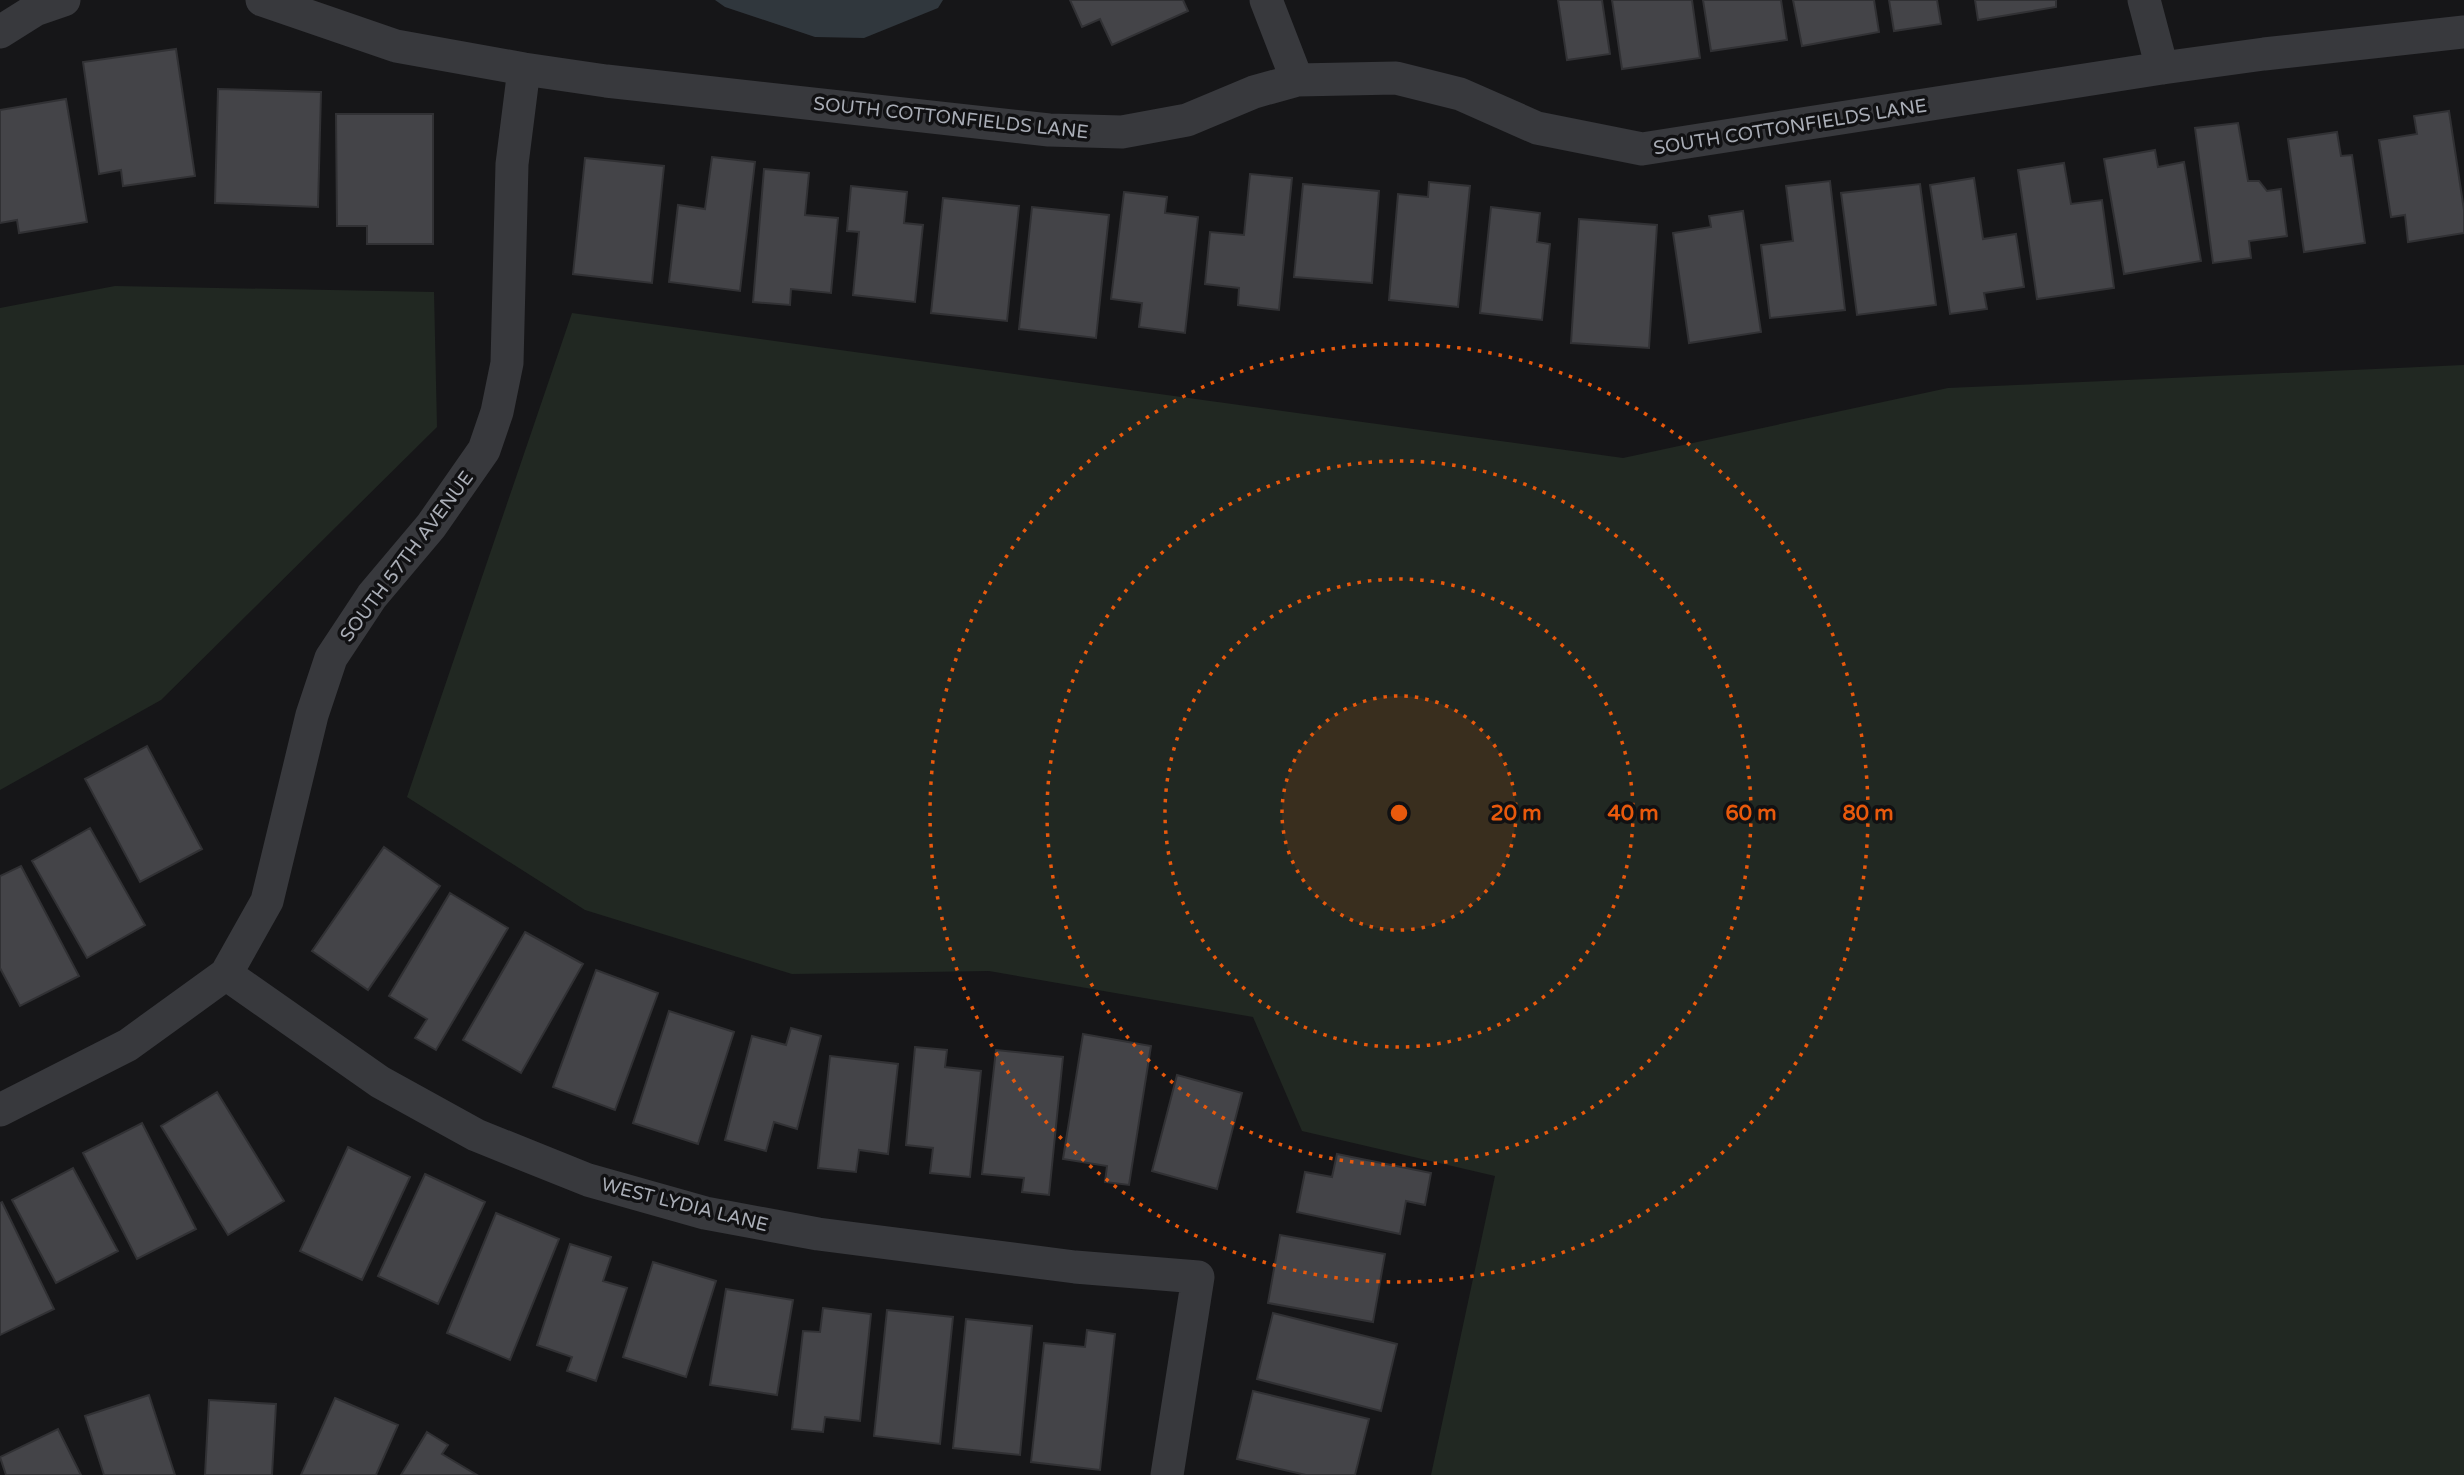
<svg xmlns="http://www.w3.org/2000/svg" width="2464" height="1475" font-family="'Varela Round',sans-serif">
  <rect width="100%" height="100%" fill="#161618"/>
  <!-- green -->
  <path fill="#212822" d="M 115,286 L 434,292 L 437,427 L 161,700 L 0,790 L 0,308 Z
    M 572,313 L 1623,458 L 1948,388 L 2464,365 L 2464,1475 L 1431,1475 L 1495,1176 L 1302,1131 L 1253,1017 L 989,971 L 792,974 L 585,910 L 407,797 Z"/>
  <!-- water -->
  <path fill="#30373d" d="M 715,0 L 943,0 L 938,8 L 864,38 L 815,37 L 725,7 Z"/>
  <!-- building -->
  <path fill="#444448" stroke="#313134" stroke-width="2" d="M 1070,0 L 1183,0 L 1188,11 L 1112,45 L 1100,19 L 1082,27 Z
    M 1558,0 L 1602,0 L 1610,54 L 1567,60 Z
    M 1612,0 L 1692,0 L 1700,58 L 1622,69 Z
    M 1703,0 L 1781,0 L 1787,40 L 1711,51 Z
    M 1793,0 L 1874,0 L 1879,32 L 1802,46 Z
    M 1889,0 L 1937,0 L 1941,24 L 1894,31 Z
    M 1975,0 L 2056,0 L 2056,7 L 1978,20 Z
    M 176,49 L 195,176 L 123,186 L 121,170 L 99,174 L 83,62 Z
    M 218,89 L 321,92 L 318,207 L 215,203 Z
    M 66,99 L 87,222 L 19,233 L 17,220 L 0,223 L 0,110 Z
    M 2449,111 L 2464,210 L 2464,233 L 2408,242 L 2405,215 L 2391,217 L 2379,140 L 2417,134 L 2414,116 Z
    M 336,114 L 433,114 L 433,244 L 367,244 L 367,226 L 337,226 Z
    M 2238,123 L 2248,181 L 2259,181 L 2267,191 L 2281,189 L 2287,236 L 2249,241 L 2251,258 L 2213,263 L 2195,128 Z
    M 2337,132 L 2341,156 L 2352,155 L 2365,243 L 2304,252 L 2288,139 Z
    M 2155,150 L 2158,167 L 2184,162 L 2201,261 L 2124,274 L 2104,159 Z
    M 712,157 L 755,162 L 740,291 L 669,282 L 678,205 L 705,209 Z
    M 585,158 L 664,166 L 652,283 L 573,274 Z
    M 2064,163 L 2071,204 L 2102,200 L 2114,288 L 2037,299 L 2018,170 Z
    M 764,169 L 809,173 L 805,215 L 838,218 L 831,293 L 791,289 L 790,305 L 753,302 Z
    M 1250,174 L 1292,178 L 1279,310 L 1238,305 L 1239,288 L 1205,284 L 1210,232 L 1244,235 Z
    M 1974,178 L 1983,239 L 2016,234 L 2024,287 L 1984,293 L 1987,309 L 1950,314 L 1930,185 Z
    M 1830,181 L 1845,310 L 1770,318 L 1761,245 L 1793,241 L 1786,186 Z
    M 1429,182 L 1470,186 L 1458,307 L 1389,300 L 1398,194 L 1428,197 Z
    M 1303,184 L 1379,191 L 1372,283 L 1294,277 Z
    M 1920,184 L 1936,305 L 1857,315 L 1841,193 Z
    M 851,186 L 907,192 L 904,223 L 923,225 L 915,302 L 853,295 L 859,232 L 847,231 Z
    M 1124,192 L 1167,197 L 1165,213 L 1198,217 L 1185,333 L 1139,327 L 1142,303 L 1111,299 Z
    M 943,198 L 1019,206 L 1007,321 L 931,313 Z
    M 1032,207 L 1109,215 L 1096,338 L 1019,329 Z
    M 1491,207 L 1540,213 L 1537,242 L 1550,244 L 1542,320 L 1480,313 Z
    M 1743,211 L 1761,332 L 1689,343 L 1673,233 L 1711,227 L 1709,216 Z
    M 1579,219 L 1657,225 L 1649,348 L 1571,343 Z
    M 147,746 L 202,849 L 140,882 L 85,779 Z
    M 90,828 L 145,925 L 87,958 L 32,861 Z
    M 384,847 L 440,886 L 368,990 L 312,951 Z
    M 21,866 L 79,976 L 20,1006 L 0,968 L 0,876 Z
    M 450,893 L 508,928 L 436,1050 L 415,1038 L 427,1019 L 389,996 Z
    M 525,932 L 583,964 L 521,1073 L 463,1040 Z
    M 596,970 L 658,993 L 615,1110 L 553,1087 Z
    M 669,1011 L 734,1032 L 698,1144 L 633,1123 Z
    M 791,1028 L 821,1036 L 797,1129 L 774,1122 L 766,1151 L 725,1140 L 752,1036 L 786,1045 Z
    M 1083,1034 L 1151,1046 L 1129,1185 L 1105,1182 L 1107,1166 L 1063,1159 Z
    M 915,1047 L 947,1050 L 945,1067 L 981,1071 L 970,1177 L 930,1173 L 933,1148 L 906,1145 Z
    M 996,1050 L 1063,1057 L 1049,1195 L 1022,1192 L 1024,1178 L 982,1174 Z
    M 830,1056 L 898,1064 L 888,1154 L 859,1150 L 856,1172 L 818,1168 Z
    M 1177,1075 L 1242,1093 L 1217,1189 L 1152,1171 Z
    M 217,1092 L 284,1201 L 228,1235 L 161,1126 Z
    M 142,1123 L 196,1229 L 137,1259 L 83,1153 Z
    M 348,1147 L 410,1177 L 362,1280 L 300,1251 Z
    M 1337,1154 L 1431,1173 L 1425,1205 L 1406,1201 L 1400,1234 L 1297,1212 L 1305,1172 L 1332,1177 Z
    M 73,1168 L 118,1251 L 56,1283 L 12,1200 Z
    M 425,1174 L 485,1202 L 438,1304 L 378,1276 Z
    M 2,1202 L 54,1309 L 0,1335 L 0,1203 Z
    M 496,1213 L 559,1239 L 510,1360 L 447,1333 Z
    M 1280,1235 L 1385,1254 L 1373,1322 L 1268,1303 Z
    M 570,1244 L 611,1257 L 603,1281 L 627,1288 L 596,1381 L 567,1371 L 572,1357 L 537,1345 Z
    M 653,1262 L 716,1281 L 686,1377 L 623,1357 Z
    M 726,1289 L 793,1300 L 777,1395 L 710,1385 Z
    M 823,1308 L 871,1314 L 860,1421 L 825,1417 L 823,1432 L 792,1429 L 803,1331 L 820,1332 Z
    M 887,1310 L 953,1317 L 940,1444 L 874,1436 Z
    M 1273,1313 L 1397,1344 L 1381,1411 L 1257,1379 Z
    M 966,1319 L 1032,1326 L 1020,1455 L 953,1448 Z
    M 1087,1330 L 1115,1334 L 1100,1470 L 1031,1462 L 1044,1343 L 1085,1347 Z
    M 1253,1391 L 1369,1419 L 1355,1475 L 1306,1475 L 1237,1459 Z
    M 149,1395 L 175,1475 L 104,1475 L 85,1416 Z
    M 335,1398 L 398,1425 L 376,1475 L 301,1475 Z
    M 209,1400 L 276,1404 L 272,1475 L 205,1475 Z
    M 58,1429 L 81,1475 L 6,1475 L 0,1457 Z
    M 427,1432 L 448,1445 L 442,1454 L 477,1475 L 401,1475 Z"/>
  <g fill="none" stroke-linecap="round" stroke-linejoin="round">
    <!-- minor -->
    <path stroke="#38393d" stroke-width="33" d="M 262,0 L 396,46 L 524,69 L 606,81 L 1049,130 L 1122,132 L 1187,120 L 1254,92 L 1297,80 L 1396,78 L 1460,94 L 1537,128 L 1642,149 L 2162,68 L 2264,54 L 2464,32
      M 1266,0 L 1297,80
      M 2144,0 L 2162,68
      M 0,32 L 35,10 L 64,0
      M 226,974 L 380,1082 L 476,1135 L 588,1180 L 705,1213 L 818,1234 L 1075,1267 L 1198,1277 L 1167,1475
      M 0,1110 L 128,1045 L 226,974 L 267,901 L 312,715 L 331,658 L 372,596 L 431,526 L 484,450 L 497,412 L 507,363 L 512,164 L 524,69"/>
  </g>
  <!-- distance rings -->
  <circle cx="1399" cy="813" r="117" fill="#e8590c" fill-opacity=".12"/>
  <g fill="none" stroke="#e8590c" stroke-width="3.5" stroke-dasharray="3.5 7">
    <circle cx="1399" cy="813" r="117"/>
    <circle cx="1399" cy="813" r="234"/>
    <circle cx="1399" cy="813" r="352"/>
    <circle cx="1399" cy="813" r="469"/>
  </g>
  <g text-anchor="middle" stroke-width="7" stroke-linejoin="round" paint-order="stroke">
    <!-- street labels -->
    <g font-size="19" fill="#aaaeb7" stroke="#111113">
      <text transform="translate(951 117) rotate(6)" y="7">SOUTH COTTONFIELDS LANE</text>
      <text transform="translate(1790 126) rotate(-9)" y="7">SOUTH COTTONFIELDS LANE</text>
      <text transform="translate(406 556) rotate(-53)" y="7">SOUTH 57TH AVENUE</text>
      <text transform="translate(685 1204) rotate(14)" y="7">WEST LYDIA LANE</text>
    </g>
  </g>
  <circle cx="1399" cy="813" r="10" fill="#e8590c" stroke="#111113" stroke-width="3.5"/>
  <g font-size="21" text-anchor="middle" font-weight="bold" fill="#e8590c" stroke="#111113" stroke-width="7" stroke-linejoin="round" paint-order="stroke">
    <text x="1516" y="820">20 m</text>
    <text x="1633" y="820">40 m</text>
    <text x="1751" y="820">60 m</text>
    <text x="1868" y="820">80 m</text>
  </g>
</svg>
